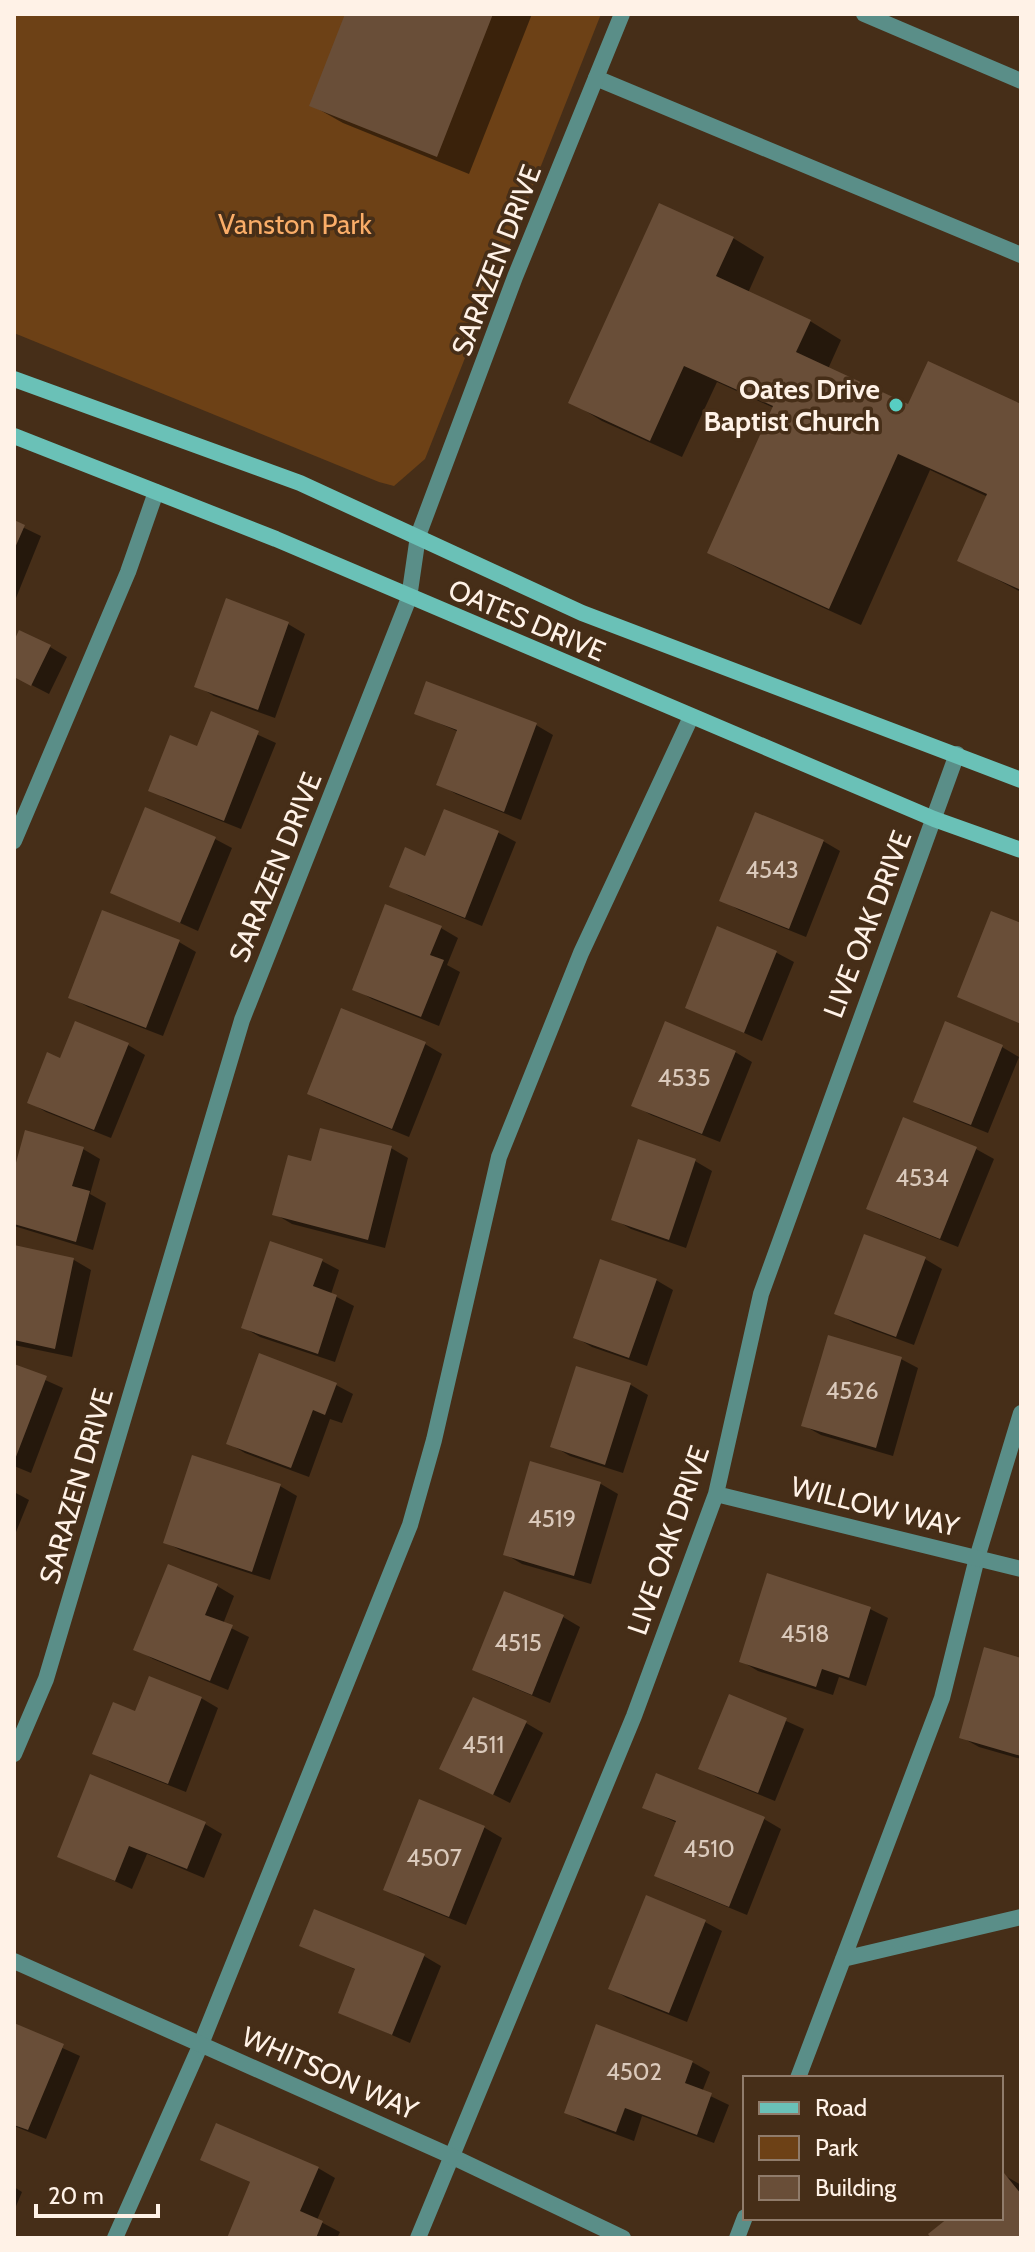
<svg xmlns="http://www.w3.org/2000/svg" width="1035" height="2252" font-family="Cabin,sans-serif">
  <rect width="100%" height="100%" fill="#462e18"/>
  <!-- green -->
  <path fill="#6d4116" d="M 14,14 L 601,14 L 425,459 L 394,486 L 379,482 L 14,333 Z"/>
  <!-- shadow -->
  <path fill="#0007" d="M 347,14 L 532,14 L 469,174 L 343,123 L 311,105 Z
    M 733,238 L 764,257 L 748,293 L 810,321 L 841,340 L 828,369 L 909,407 L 1021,406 L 1021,592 L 960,560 L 988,497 L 930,470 L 861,625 L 741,570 L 709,552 L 774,408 L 717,382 L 682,457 L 602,421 L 571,402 Z
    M 14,523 L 41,536 L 14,603 Z
    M 288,624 L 305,634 L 275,718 L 214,696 L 197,686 Z
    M 14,646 L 50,647 L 67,657 L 49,694 L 14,676 Z
    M 427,683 L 536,725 L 553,735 L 521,820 L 456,794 L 439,784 L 459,732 L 416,713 Z
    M 212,714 L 276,743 L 241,829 L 168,800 L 151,790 L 198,748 Z
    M 445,811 L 499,833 L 516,842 L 482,926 L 409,896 L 392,886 L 426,858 Z
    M 215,839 L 232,848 L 198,931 L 113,893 Z
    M 823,841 L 840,851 L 806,937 L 739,910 L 722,900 Z
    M 1021,926 L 1021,1024 L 959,996 Z
    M 441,928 L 458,938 L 447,965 L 460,972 L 439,1026 L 372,999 L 355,989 Z
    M 718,929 L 777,953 L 794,962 L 762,1041 L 687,1007 Z
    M 179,942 L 196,952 L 163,1036 L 88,1007 L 70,997 Z
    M 425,1044 L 442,1054 L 409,1137 L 326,1103 L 309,1094 Z
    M 128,1045 L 145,1055 L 111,1138 L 46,1112 L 29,1102 L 61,1061 Z
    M 1002,1047 L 1019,1057 L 988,1133 L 933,1111 L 916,1101 Z
    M 735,1052 L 752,1062 L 720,1142 L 651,1115 L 634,1105 Z
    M 904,1120 L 976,1149 L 994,1159 L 958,1247 L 886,1218 L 868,1209 Z
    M 391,1148 L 408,1158 L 385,1248 L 292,1224 L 275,1214 Z
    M 83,1149 L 100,1159 L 90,1194 L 106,1203 L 93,1250 L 14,1226 L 14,1177 Z
    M 695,1161 L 712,1171 L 686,1248 L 631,1229 L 614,1219 Z
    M 14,1247 L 74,1260 L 91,1270 L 72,1357 L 14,1345 Z
    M 925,1259 L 942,1269 L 914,1345 L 854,1323 L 837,1313 Z
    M 322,1261 L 339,1270 L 331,1294 L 354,1306 L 335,1362 L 260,1337 L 243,1327 Z
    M 656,1280 L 673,1290 L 647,1366 L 592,1347 L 575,1337 Z
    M 901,1359 L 918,1368 L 893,1456 L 821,1435 L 803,1425 Z
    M 14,1366 L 63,1388 L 31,1473 L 14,1466 Z
    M 578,1368 L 631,1385 L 648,1395 L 623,1473 L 570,1456 L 553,1446 Z
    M 336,1385 L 353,1394 L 342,1423 L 330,1419 L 309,1477 L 245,1453 L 228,1443 Z
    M 532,1464 L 601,1484 L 618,1494 L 591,1584 L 522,1564 L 505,1554 Z
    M 280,1486 L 297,1496 L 270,1580 L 182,1551 L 165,1542 Z
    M 14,1492 L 29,1500 L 14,1537 Z
    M 217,1586 L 234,1596 L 223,1624 L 249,1637 L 228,1690 L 153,1659 L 136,1649 Z
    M 870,1609 L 888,1618 L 866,1686 L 839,1677 L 833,1695 L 758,1671 L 741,1661 Z
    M 563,1617 L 580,1627 L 550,1703 L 492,1679 L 475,1670 Z
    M 1021,1660 L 1021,1759 L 979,1747 L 961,1737 Z
    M 730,1696 L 804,1729 L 775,1801 L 718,1778 L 701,1768 Z
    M 201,1698 L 218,1708 L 186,1792 L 112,1763 L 95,1753 L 136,1713 Z
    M 526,1723 L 543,1733 L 510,1803 L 441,1768 Z
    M 91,1777 L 205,1824 L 222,1834 L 204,1878 L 147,1854 L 132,1889 L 59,1856 Z
    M 420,1802 L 485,1828 L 502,1838 L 466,1925 L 402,1899 L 385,1889 Z
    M 645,1807 L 764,1819 L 781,1829 L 747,1915 L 674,1885 L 656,1876 L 677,1823 Z
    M 705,1922 L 722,1931 L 687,2022 L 627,1998 L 610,1988 Z
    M 302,1945 L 424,1956 L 441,1966 L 410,2043 L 340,2012 L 356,1970 Z
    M 14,2026 L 80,2056 L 46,2139 L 14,2126 Z
    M 598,2026 L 692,2062 L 710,2072 L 702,2092 L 729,2105 L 714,2143 L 642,2116 L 634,2141 L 583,2122 L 566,2112 Z
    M 203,2160 L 318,2168 L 335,2178 L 317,2220 L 340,2232 L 337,2238 L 231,2238 L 252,2183 Z
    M 1004,2175 L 1021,2185 L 1021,2238 L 934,2238 L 952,2218 L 1001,2218 L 1001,2178 Z
    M 14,2187 L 22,2192 L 14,2211 Z"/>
  <!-- building -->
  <path fill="#694e38" d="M 345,14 L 493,14 L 437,157 L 309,106 Z
    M 659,203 L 734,237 L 716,276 L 811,320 L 796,352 L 908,404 L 928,361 L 1021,404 L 1021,590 L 957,561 L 987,494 L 898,454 L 829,609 L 707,553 L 773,406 L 684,366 L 650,441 L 568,403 Z
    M 14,520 L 25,525 L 14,550 Z
    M 226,598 L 289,622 L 258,710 L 194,687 Z
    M 19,630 L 51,645 L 31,686 L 14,677 L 14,641 Z
    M 426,681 L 537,723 L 504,812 L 436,785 L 457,730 L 414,714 Z
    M 211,711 L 259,731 L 224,821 L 148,791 L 170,735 L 197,746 Z
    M 145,807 L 216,837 L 180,923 L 110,893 Z
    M 444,809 L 499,831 L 465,918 L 389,887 L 405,847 L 425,856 Z
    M 755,812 L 824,840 L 789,929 L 719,901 Z
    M 385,904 L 442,926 L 430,955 L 444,960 L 421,1017 L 352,990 Z
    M 102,910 L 180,940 L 146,1028 L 68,998 Z
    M 991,911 L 1021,923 L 1021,1024 L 957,997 Z
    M 717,926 L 777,951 L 744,1033 L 685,1008 Z
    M 341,1008 L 426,1042 L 392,1129 L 307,1094 Z
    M 75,1021 L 129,1043 L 94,1130 L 27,1103 L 47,1052 L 60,1058 Z
    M 665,1021 L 736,1051 L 702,1134 L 631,1106 Z
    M 945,1021 L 1003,1045 L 971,1125 L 913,1102 Z
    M 903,1117 L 977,1147 L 940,1239 L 866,1209 Z
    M 320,1128 L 392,1146 L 368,1240 L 272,1215 L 288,1155 L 311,1161 Z
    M 25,1130 L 84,1147 L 72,1186 L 90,1191 L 76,1242 L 14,1224 L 14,1170 Z
    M 638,1139 L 696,1159 L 669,1240 L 611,1220 Z
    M 864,1234 L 926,1257 L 896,1337 L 834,1314 Z
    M 270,1241 L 323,1259 L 313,1286 L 337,1295 L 318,1354 L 241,1328 Z
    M 14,1245 L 74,1258 L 55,1349 L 14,1340 Z
    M 600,1259 L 657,1279 L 629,1358 L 573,1338 Z
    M 828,1335 L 902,1357 L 876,1448 L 801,1426 Z
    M 259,1353 L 337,1383 L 325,1415 L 313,1410 L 291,1468 L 226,1444 Z
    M 14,1364 L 47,1376 L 14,1462 Z
    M 576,1366 L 631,1383 L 605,1465 L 550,1447 Z
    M 192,1455 L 281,1484 L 252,1572 L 163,1543 Z
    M 530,1461 L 601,1482 L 574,1576 L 503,1555 Z
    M 168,1564 L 218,1584 L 205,1615 L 233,1625 L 210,1681 L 133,1650 Z
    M 767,1573 L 871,1607 L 849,1678 L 822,1669 L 816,1687 L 739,1662 Z
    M 504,1591 L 564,1615 L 532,1695 L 472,1670 Z
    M 984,1647 L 1021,1658 L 1021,1756 L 959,1738 Z
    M 149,1676 L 202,1697 L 168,1784 L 92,1754 L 113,1702 L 135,1711 Z
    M 729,1694 L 787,1718 L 758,1793 L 698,1769 Z
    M 473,1697 L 527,1721 L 493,1795 L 439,1769 Z
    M 656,1773 L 765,1817 L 729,1907 L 654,1876 L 676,1821 L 642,1808 Z
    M 90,1774 L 206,1822 L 187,1869 L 129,1846 L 115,1881 L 57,1857 Z
    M 419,1799 L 485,1826 L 449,1917 L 383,1890 Z
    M 646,1895 L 706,1920 L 669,2013 L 608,1989 Z
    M 314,1909 L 425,1954 L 392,2035 L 338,2013 L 355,1969 L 299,1946 Z
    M 14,2023 L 64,2044 L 28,2130 L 14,2125 Z
    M 596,2024 L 693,2061 L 685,2083 L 712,2093 L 697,2135 L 625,2108 L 616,2132 L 564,2113 Z
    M 216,2123 L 319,2167 L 300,2211 L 323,2221 L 316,2238 L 227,2238 L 250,2182 L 200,2160 Z
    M 1004,2173 L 1021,2194 L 1021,2238 L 931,2238 L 928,2234 L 948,2218 L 1001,2218 L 1001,2175 Z"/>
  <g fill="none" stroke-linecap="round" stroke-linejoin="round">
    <!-- service -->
    <path stroke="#5a8e88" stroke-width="16" d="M 864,14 L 1021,81
      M 596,78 L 1021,255
      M 14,841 L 128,572 L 156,492
      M 843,1959 L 1021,1917
      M 798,2078 L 942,1698 L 977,1558 L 1021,1413
      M 115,2238 L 201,2044 L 410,1525 L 434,1440 L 499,1157 L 581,953 L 691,717
      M 737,2238 L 745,2217"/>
    <!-- minor -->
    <path stroke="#5a8e88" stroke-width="16" d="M 716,1494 L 1021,1569
      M 14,1754 L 46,1679 L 242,1020 L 409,598 L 418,536 L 515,277 L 622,14
      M 418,2238 L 634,1716 L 716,1494 L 761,1294 L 957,754"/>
    <!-- tertiary -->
    <path stroke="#5a8e88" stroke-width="16" d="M 14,1961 L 451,2156 L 623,2238"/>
    <!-- secondary -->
    <path stroke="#6ac1b7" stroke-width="16" d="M 14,379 L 300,483 L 582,613 L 1021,780
      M 14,436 L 276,539 L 934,819 L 1021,850"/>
  </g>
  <!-- markers -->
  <circle fill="#57cec2" stroke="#462e18" stroke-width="3" cx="896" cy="405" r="8"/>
  <g text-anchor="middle" stroke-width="7" stroke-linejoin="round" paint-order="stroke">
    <!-- number labels -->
    <g font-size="24" fill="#dac9bb">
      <text x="772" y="878">4543</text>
      <text x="684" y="1086">4535</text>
      <text x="922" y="1186">4534</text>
      <text x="852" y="1399">4526</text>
      <text x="552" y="1527">4519</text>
      <text x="805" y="1642">4518</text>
      <text x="518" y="1651">4515</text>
      <text x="483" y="1753">4511</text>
      <text x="709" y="1857">4510</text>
      <text x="434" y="1866">4507</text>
      <text x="634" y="2080">4502</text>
    </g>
    <!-- park labels -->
    <g font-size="28" fill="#faad68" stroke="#462e18">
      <text x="295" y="234">Vanston Park</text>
    </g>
    <!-- street labels -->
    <g font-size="28" fill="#fff2e7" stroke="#462e18">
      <text transform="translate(496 260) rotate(-69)" y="10">SARAZEN DRIVE</text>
      <text transform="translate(527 620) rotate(23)" y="10">OATES DRIVE</text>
      <text transform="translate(275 867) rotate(-68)" y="10">SARAZEN DRIVE</text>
      <text transform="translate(867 924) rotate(-69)" y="10">LIVE OAK DRIVE</text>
      <text transform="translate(76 1486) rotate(-74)" y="10">SARAZEN DRIVE</text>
      <text transform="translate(875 1506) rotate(14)" y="10">WILLOW WAY</text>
      <text transform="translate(668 1540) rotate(-71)" y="10">LIVE OAK DRIVE</text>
      <text transform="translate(330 2073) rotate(24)" y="10">WHITSON WAY</text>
    </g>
    <!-- poi labels -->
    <g font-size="28" font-weight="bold" fill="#fff2e7" stroke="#462e18" text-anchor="end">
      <text x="880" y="399">Oates Drive<tspan x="880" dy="32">Baptist Church</tspan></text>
    </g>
  </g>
  <!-- border -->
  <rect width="1035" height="2252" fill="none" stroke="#fff2e7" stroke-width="32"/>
  <!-- legend -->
  <rect x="743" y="2076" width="260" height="144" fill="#462e18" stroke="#907c6b" stroke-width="2"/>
  <rect x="759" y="2102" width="40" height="12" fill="#6ac1b7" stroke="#907c6b" stroke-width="2"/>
  <text x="815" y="2116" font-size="24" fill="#fff2e7">Road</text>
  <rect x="759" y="2136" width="40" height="24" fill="#6d4116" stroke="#907c6b" stroke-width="2"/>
  <text x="815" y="2156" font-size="24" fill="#fff2e7">Park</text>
  <rect x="759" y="2176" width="40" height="24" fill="#694e38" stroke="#907c6b" stroke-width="2"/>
  <text x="815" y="2196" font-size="24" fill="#fff2e7">Building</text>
  <!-- scale -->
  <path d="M36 2204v12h122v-12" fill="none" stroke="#fff2e7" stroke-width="4"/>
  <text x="48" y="2204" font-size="24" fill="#fff2e7" stroke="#462e18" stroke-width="6" paint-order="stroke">20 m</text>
</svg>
